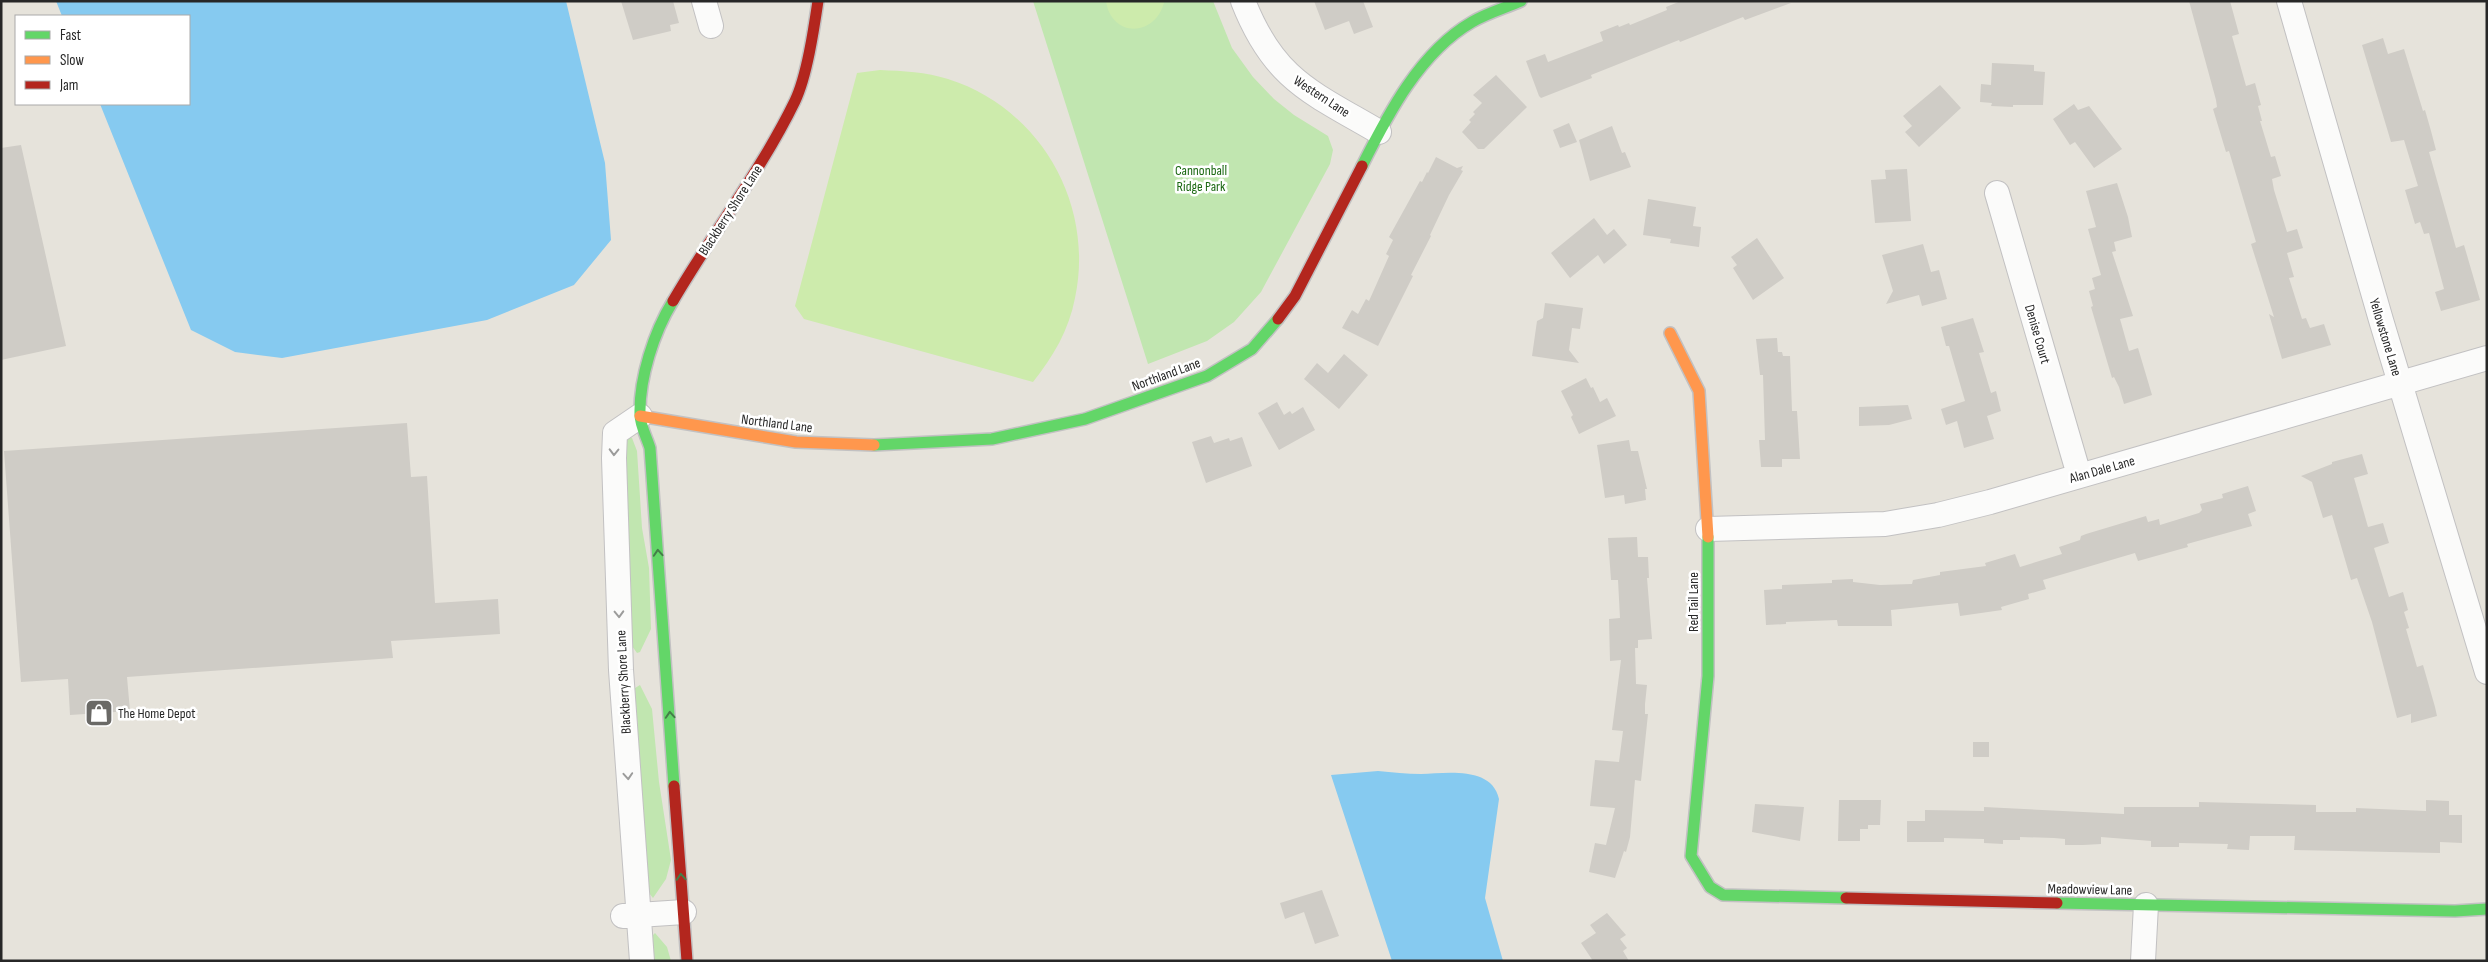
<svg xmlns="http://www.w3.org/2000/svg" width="2488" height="962" font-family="'Sofia Sans Condensed',sans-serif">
  <rect width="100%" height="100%" fill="#e6e3db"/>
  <!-- green -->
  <path fill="#c1e6b0" d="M 1033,1 L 1213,1 L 1232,48 L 1253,77 L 1274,99 L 1294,115 L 1328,136 L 1333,150 L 1330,164 L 1261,292 L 1234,322 L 1207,341 L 1148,364 Z
    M 629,436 L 632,438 L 637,451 L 642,528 L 649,568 L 651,629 L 640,652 L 637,653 L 632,646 L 623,510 L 626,437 Z
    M 640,685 L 652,709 L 659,782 L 671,860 L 666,879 L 653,898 L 649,893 L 635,688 Z
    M 655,933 L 667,947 L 671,961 L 654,961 L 652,936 Z"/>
  <!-- pitch -->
  <path fill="#cdebac" d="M 1106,1 L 1163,1 L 1164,3 C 1154,38 1111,37 1106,1 Z
    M 880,70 C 903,71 926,72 948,79 C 1040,108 1095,204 1075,298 C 1069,330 1053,357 1033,382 L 804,319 L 795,306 L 857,73 Z"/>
  <!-- water -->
  <path fill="#86caf0" d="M 56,1 L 566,1 L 605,163 L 611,240 L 574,285 L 487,320 L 282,358 L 235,352 L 191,330 L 100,104 L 189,104 L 189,16 L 62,16 Z
    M 1378,771 C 1392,772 1407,774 1421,774 C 1447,773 1492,766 1499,799 L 1485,898 L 1503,961 L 1392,961 L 1331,775 Z"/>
  <!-- building -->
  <path fill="#cfccc6" d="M 621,1 L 673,1 L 679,23 L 670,25 L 671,31 L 633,40 Z
    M 1314,1 L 1363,1 L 1373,27 L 1354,34 L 1349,21 L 1325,30 Z
    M 1681,1 L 1791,3 L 1745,20 L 1743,17 L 1680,42 L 1679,40 L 1591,75 L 1592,78 L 1541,98 L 1539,96 L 1526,61 L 1545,54 L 1548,62 L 1603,41 L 1600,32 L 1618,25 L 1619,27 L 1629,23 L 1630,25 L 1667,10 L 1666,7 Z
    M 2189,1 L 2230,1 L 2239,34 L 2232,36 L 2246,86 L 2255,83 L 2261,105 L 2258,106 L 2262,121 L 2260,121 L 2271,157 L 2275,156 L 2281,176 L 2272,179 L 2274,190 L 2287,232 L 2297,229 L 2303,248 L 2287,253 L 2294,277 L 2289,278 L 2302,319 L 2306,318 L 2310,328 L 2324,324 L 2331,345 L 2282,359 L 2269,314 L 2274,317 L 2251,244 L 2256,242 L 2229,151 L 2226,152 L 2213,109 L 2217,107 L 2216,100 Z
    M 2383,38 L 2388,54 L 2404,49 L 2423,111 L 2425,110 L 2431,131 L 2436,150 L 2429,152 L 2456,248 L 2464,245 L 2480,300 L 2441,311 L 2435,292 L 2444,289 L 2429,233 L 2424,234 L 2420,222 L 2415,224 L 2405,190 L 2418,186 L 2404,140 L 2391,142 L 2362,45 Z
    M 1992,63 L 2034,65 L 2034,71 L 2045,72 L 2043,105 L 2013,105 L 2013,107 L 1991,106 L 1992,103 L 1980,102 L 1981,84 L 1991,85 Z
    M 1496,75 L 1527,107 L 1484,149 L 1478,149 L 1462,132 L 1471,122 L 1469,120 L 1475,114 L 1473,112 L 1482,103 L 1473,95 Z
    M 1940,85 L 1961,108 L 1919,147 L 1905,132 L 1912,126 L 1903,116 Z
    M 2074,104 L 2078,110 L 2089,106 L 2122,149 L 2094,168 L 2075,142 L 2070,145 L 2053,119 Z
    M 1569,123 L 1577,142 L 1560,148 L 1553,130 Z
    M 1612,126 L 1622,153 L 1625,152 L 1631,167 L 1590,181 L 1579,140 Z
    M 21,145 L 66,346 L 1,360 L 1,148 Z
    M 1436,157 L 1457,168 L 1463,166 L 1461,170 L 1463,171 L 1449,195 L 1430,235 L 1431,236 L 1411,275 L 1413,276 L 1378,346 L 1342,328 L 1352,310 L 1358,314 L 1366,299 L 1369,301 L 1389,256 L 1386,254 L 1393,240 L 1389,237 L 1420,181 L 1422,182 L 1427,172 L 1428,173 Z
    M 1907,169 L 1911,221 L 1875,223 L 1871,180 L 1886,179 L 1885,170 Z
    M 2117,183 L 2128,217 L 2132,237 L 2114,242 L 2116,251 L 2112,252 L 2133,316 L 2120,319 L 2129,351 L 2138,348 L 2152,395 L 2124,404 L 2119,387 L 2114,377 L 2112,378 L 2091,307 L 2093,306 L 2089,291 L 2095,289 L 2092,278 L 2101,275 L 2088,229 L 2096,227 L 2086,191 Z
    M 1648,199 L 1696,207 L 1693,226 L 1701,227 L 1699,247 L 1670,243 L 1671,239 L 1643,235 Z
    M 1594,218 L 1607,235 L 1614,229 L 1627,245 L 1604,264 L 1598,255 L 1570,278 L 1551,253 Z
    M 1757,238 L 1784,278 L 1753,300 L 1733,268 L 1737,265 L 1731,257 Z
    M 1923,244 L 1931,272 L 1939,270 L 1947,299 L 1922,306 L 1919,295 L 1886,304 L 1893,291 L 1882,255 Z
    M 1545,303 L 1583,308 L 1580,329 L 1572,328 L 1569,350 L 1579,363 L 1532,356 L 1537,321 L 1543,318 Z
    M 1973,318 L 1984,352 L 1979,353 L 1991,393 L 1996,391 L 2001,411 L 1987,416 L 1994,439 L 1964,448 L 1957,421 L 1946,425 L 1941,409 L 1965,401 L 1949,346 L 1946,346 L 1941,327 Z
    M 1777,338 L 1778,352 L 1782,352 L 1783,356 L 1790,356 L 1792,411 L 1797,411 L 1800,459 L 1782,459 L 1782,467 L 1761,467 L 1759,440 L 1765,440 L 1763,375 L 1760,375 L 1756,339 Z
    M 1344,354 L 1368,375 L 1339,409 L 1304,379 L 1317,363 L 1328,373 Z
    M 1586,378 L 1591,388 L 1593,387 L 1600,402 L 1607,398 L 1616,416 L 1579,434 L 1571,417 L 1573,415 L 1561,391 Z
    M 1277,402 L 1284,415 L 1290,411 L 1292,414 L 1303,407 L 1315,430 L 1279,450 L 1258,413 Z
    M 1908,405 L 1912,419 L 1889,425 L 1859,426 L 1859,407 Z
    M 407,423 L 411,477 L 427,476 L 435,603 L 498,599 L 500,634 L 391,641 L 393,658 L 127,677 L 130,711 L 70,715 L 68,679 L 21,682 L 4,451 Z
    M 1211,436 L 1214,443 L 1229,438 L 1230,441 L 1242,437 L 1252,466 L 1206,483 L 1192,442 Z
    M 1629,440 L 1631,451 L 1638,451 L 1647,489 L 1645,489 L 1646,500 L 1625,504 L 1624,495 L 1605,498 L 1597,445 Z
    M 2362,454 L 2368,474 L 2354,478 L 2368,527 L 2383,523 L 2389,543 L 2374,548 L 2389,597 L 2403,592 L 2408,610 L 2404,612 L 2409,628 L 2406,629 L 2417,667 L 2423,665 L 2435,707 L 2437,716 L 2411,723 L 2411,714 L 2397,718 L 2372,622 L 2357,578 L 2351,580 L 2332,515 L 2323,518 L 2312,482 L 2301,476 L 2332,464 L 2332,462 Z
    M 2248,486 L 2256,511 L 2248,514 L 2252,526 L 2187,544 L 2188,547 L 2138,561 L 2135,553 L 2043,580 L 2046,589 L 2028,594 L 2029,599 L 2001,607 L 2002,610 L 1960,616 L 1958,603 L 1891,610 L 1892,626 L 1838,626 L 1837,620 L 1786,622 L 1786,624 L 1766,625 L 1764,590 L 1782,589 L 1782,585 L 1832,583 L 1832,580 L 1853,579 L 1853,582 L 1880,585 L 1912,584 L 1913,580 L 1940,575 L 1940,572 L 1986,566 L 1985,563 L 2015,554 L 2020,567 L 2062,554 L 2059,547 L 2080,540 L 2081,536 L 2086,534 L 2146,516 L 2148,522 L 2159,519 L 2160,525 L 2199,513 L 2202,510 L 2200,504 L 2223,498 L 2222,494 Z
    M 1637,537 L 1638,557 L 1648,557 L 1649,578 L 1647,578 L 1652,639 L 1638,640 L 1638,648 L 1635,648 L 1636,684 L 1647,685 L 1645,704 L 1645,714 L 1648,714 L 1641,781 L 1635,780 L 1630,837 L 1626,852 L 1624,851 L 1615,878 L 1589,872 L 1595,843 L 1606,845 L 1615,808 L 1590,806 L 1595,760 L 1619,762 L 1623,731 L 1612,730 L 1621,660 L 1610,661 L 1609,619 L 1620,618 L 1618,580 L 1611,580 L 1608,538 Z
    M 1973,742 L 1989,742 L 1989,757 L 1973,757 Z
    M 1839,800 L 1881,800 L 1880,825 L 1868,825 L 1868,829 L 1860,829 L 1860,841 L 1838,841 Z
    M 2426,800 L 2449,801 L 2449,815 L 2462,815 L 2462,843 L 2440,842 L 2440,853 L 2294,850 L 2295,836 L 2250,836 L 2249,850 L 2227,849 L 2228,844 L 2179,843 L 2179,847 L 2151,847 L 2151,841 L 2101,837 L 2101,844 L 2083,845 L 2065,845 L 2065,839 L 2054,838 L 2020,837 L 2020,840 L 2003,840 L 2003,844 L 1984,843 L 1984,839 L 1944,838 L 1944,842 L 1907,842 L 1907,821 L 1925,821 L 1925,810 L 1984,811 L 1984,807 L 2124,814 L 2124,807 L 2199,807 L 2199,802 L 2316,805 L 2316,812 L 2356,812 L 2356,808 L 2426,811 Z
    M 1755,804 L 1804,807 L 1800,841 L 1752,832 Z
    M 1322,890 L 1339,936 L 1315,944 L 1304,912 L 1285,919 L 1280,903 Z
    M 1607,913 L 1626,935 L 1620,939 L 1627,948 L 1623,951 L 1629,961 L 1593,961 L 1581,943 L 1596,933 L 1590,925 Z"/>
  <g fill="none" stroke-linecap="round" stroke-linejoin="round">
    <defs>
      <path id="street" d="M 704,1 L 711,26
        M 1243,1 C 1274,80 1311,92 1379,132
        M 2289,1 L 2381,320 L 2487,672
        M 1997,193 L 2079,475
        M 640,416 L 615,433 L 614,458 L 621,670 L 642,961
        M 1708,529 L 1885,524 L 1938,515 L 1990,502 L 2487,358
        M 623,916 L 684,912
        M 2143,961 L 2146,905"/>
      <path id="fast" d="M 1362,166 C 1388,114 1420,52 1472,22 C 1487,13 1505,8 1521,1
        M 673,301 C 654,332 639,378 640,415 C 640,425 647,438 650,448 L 674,786
        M 874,445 L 992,439 L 1085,419 L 1207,376 L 1252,349 L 1278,319
        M 1708,537 L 1708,676 L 1691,856 L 1710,887 L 1723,895 L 1846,898
        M 2057,903 L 2455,911 L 2487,909"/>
      <path id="slow" d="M 1670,333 L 1699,391 L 1708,537
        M 640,416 L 796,442 L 874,445"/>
      <path id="jam" d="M 673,301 C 712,234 761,171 795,101 C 807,76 814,28 818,1
        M 1278,319 L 1295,296 L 1362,166
        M 674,786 L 687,961
        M 1846,898 L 2057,903"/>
    </defs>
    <!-- street casing -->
    <use href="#street" stroke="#c2c1c2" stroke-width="26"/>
    <!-- fast casing -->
    <use href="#fast" stroke="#c2c1c2" stroke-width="14"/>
    <!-- slow casing -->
    <use href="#slow" stroke="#c2c1c2" stroke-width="14"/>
    <!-- jam casing -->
    <use href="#jam" stroke="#c2c1c2" stroke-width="14"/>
    <!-- street -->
    <use href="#street" stroke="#fbfbfa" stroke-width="24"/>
    <!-- fast -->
    <use href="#fast" stroke="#63d668" stroke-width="11"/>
    <!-- slow -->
    <use href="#slow" stroke="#ff974d" stroke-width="11"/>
    <!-- jam -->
    <use href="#jam" stroke="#b3261e" stroke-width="11"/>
  </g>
  <!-- one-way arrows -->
  <defs><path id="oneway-chevron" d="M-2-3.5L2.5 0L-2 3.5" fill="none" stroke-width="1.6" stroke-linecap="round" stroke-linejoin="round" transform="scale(1.25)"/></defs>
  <g stroke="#9c9c9b">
    <use href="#oneway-chevron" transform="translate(614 452) rotate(91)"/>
    <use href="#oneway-chevron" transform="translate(619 614) rotate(88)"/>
    <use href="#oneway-chevron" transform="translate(628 776) rotate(86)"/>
  </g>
  <g stroke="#457e48">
    <use href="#oneway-chevron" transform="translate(658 553) rotate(-94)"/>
    <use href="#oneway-chevron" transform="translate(670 715) rotate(-94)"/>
    <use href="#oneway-chevron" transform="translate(681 877) rotate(-94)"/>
  </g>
  <!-- icons -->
  <defs>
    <symbol id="shop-square" viewBox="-11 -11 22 22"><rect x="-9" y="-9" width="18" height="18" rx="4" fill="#6a6966" stroke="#fff"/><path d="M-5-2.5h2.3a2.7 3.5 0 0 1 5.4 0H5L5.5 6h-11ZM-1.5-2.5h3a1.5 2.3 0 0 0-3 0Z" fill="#fff"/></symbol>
  </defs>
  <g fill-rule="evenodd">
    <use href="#shop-square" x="83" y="697" width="32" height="32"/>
  </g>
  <g text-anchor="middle" stroke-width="5" stroke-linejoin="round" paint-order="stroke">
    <!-- street labels -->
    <g font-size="14" fill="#272727" stroke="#fff">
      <text transform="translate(1322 96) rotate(33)" y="5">Western Lane</text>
      <text transform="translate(730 210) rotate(-57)" y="5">Blackberry Shore Lane</text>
      <text transform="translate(2038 334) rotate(74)" y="5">Denise Court</text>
      <text transform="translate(2386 337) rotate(73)" y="5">Yellowstone Lane</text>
      <text transform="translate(1166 374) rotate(-20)" y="5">Northland Lane</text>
      <text transform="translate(777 423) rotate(7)" y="5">Northland Lane</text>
      <text transform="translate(2102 469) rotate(-16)" y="5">Alan Dale Lane</text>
      <text transform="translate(1693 602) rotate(-90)" y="5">Red Tail Lane</text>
      <text transform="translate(623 682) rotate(-93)" y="5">Blackberry Shore Lane</text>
      <text transform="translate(2090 889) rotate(1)" y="5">Meadowview Lane</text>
    </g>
    <!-- park labels -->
    <g font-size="14" fill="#1b6812" stroke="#fff">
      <text x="1201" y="175">Cannonball<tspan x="1201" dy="16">Ridge Park</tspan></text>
    </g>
    <!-- poi labels -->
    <g font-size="14" fill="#272727" stroke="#fff" text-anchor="start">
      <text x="118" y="718">The Home Depot</text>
    </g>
  </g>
  <!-- border -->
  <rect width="2488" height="962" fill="none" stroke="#272727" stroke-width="5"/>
  <!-- legend -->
  <rect x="15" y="15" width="175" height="90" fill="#ffffff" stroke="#a9a9a9"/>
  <rect x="25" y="31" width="25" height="8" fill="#63d668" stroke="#a9a9a9"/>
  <text x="60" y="40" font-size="15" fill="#272727">Fast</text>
  <rect x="25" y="56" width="25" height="8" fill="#ff974d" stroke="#a9a9a9"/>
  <text x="60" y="65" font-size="15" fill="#272727">Slow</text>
  <rect x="25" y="81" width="25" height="8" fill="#b3261e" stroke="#a9a9a9"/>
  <text x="60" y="90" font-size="15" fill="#272727">Jam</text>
</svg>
